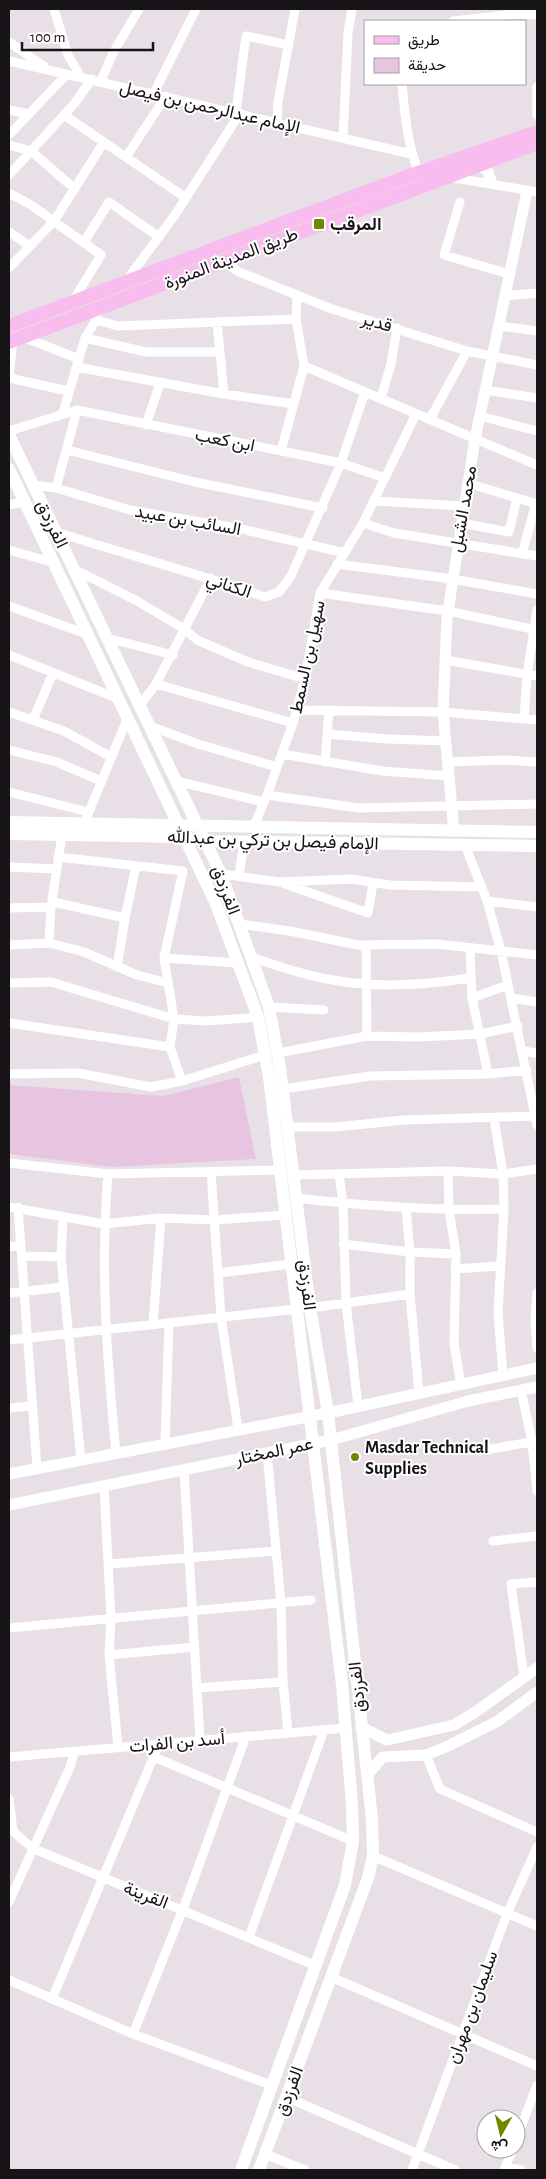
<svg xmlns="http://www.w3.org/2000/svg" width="546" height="2179" font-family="'Alegreya Sans',Vazirmatn,sans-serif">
  <rect width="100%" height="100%" fill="#e9e0e7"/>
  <!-- green -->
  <path fill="#e7c5e0" d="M 239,1077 L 256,1159 L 112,1167 L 9,1154 L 9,1085 L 163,1096 Z"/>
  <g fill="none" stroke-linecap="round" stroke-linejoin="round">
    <!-- minor -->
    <path stroke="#fff" stroke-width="9" d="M 54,9 L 68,55 L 81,77
      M 453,21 L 515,14 L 537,15
      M 9,42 L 45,67
      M 9,61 L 411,154
      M 101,81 L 113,53 L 139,9
      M 402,84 C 405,115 407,144 419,173
      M 537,87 L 537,115
      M 154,93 L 196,9
      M 9,110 L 29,114
      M 236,112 L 246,36 L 289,45
      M 64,115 L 186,198
      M 277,122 L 278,102 L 295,9
      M 9,135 L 67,74
      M 343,138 L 348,32 L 352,9
      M 9,145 L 31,151 L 75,189
      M 126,157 L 166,96
      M 9,175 L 74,104 L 92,79
      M 449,177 L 537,192
      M 9,193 L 31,205 L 101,255 L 73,301
      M 460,202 L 444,255 L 509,274
      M 9,232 L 30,246
      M 84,242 L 109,202 L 159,237
      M 224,262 L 239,272 L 332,309 L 467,351 L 537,365
      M 9,268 L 54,221 L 104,142
      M 126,281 L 175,215 L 240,113
      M 504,296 L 537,293
      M 96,320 L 118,326 L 296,319
      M 217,322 L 224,394
      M 500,326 L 537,331
      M 23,337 L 79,359
      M 85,338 L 146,352 L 220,352
      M 304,366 L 537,465
      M 76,367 L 224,394 L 294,404
      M 9,377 L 13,340
      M 9,378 L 68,391
      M 485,390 L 537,398
      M 381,398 L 391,364 L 397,328
      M 63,413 L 85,338 L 96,320 L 96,315
      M 480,416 L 537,431
      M 430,419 L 467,351
      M 146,425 L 160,383
      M 9,431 L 77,410 L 341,463 L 385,478
      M 67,450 L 195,482 L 323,508
      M 281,451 L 304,366 L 296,319 L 297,295
      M 467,483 L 537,504
      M 33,485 L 56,488 L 130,510 L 237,528 L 345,553
      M 56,488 L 77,410
      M 374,501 L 464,506
      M 9,505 L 24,502
      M 363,523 L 394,533 L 537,556
      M 461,523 L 509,532 L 517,498
      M 56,532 C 125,554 196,573 265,597 L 279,592 L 291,576 L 341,463 L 365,392
      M 9,550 L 55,563
      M 522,554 L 536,503
      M 337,564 L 452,579 L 537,594
      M 74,569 L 137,601 L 186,630 L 197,640 L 248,662 L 305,679
      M 320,593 L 448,611 L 537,630
      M 9,606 L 89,635
      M 107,638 L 173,655
      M 9,655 L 119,699
      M 445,660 L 537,676
      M 156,684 L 293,723
      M 140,705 L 156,684 L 211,578
      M 296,710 L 443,712 L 537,720
      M 9,712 L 64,731 L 111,757
      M 524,719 L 527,675 L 537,610
      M 33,720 L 53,673
      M 150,726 L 198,744 L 277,767
      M 327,734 L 388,739 L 446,741
      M 9,750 L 57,762 L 101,781
      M 282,754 L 382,771 L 449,776
      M 325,762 L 329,710
      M 448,762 L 505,760 L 537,762
      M 176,781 L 264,802
      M 9,792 L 88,812
      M 267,795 L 359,808 L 537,804
      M 84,824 L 128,717
      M 253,828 L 267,795 L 293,723 L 305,679 L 320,593 L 363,523 L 416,414
      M 465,845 L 487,901 L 501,951 L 537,1125
      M 58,857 L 183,871 L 164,958 L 174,1019 L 170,1047 L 182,1081
      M 9,867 L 57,869
      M 221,874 L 280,882 L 351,879 L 390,885 L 482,887
      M 239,876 L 244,842
      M 285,884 L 368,913 L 373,883
      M 487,901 L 537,907
      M 53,902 L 125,918
      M 9,908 L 51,907
      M 239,924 L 290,931 L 358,945 L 436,944 L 537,955
      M 49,943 L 51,907 L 62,835
      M 9,945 L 49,943 L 84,952 L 137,975 L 168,983
      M 366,945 L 367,1036
      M 470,948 L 472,998 L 488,1074
      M 251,957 C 271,964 292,971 313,976 C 365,989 418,986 470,978
      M 164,958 L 237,963
      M 117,967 L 125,918 L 136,866
      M 9,983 L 51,982 L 174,1019 L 207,1021 L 258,1017
      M 472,998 L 508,985
      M 511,998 L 537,1002
      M 269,1007 L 324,1010
      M 9,1023 L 170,1047
      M 523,1051 L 537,1053
      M 278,1053 L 367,1036 L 418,1037 L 480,1034 L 518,1026
      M 9,1074 L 78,1073 L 151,1087 L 182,1081 L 265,1055
      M 283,1089 L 370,1076 L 488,1074 L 527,1070
      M 494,1118 L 503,1174 L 504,1209 L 498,1312 L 503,1376
      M 288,1127 L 336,1127 L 404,1120 L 536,1116
      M 9,1163 L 108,1174 L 280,1170
      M 448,1171 L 449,1210 L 456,1254 L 454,1344 L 461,1385
      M 211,1172 L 221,1317 L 238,1429
      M 108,1174 C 100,1270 107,1358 116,1453
      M 339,1174 L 343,1204 L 346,1303 L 358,1406
      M 293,1175 L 448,1171 L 503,1174 L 537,1169
      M 296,1198 C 365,1206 434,1211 504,1209
      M 9,1207 L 104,1224 L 161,1218 L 216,1220 L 285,1215
      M 18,1207 L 37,1468
      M 406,1208 L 410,1252 L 410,1294 L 419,1393
      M 63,1216 L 61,1257 L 81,1460
      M 343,1244 L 410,1252 L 456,1254
      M 9,1247 L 21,1245
      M 22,1256 L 61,1257
      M 455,1269 L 500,1266
      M 219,1273 L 291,1264
      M 9,1293 L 64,1287
      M 537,1293 L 535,1321 L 537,1348
      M 310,1308 L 410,1294
      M 153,1324 L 161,1218
      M 9,1340 L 297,1309
      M 521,1390 L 532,1442 L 537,1491
      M 9,1408 L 31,1406
      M 165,1443 L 169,1323
      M 480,1451 L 536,1441
      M 267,1453 L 281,1603 L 283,1682 L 288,1733
      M 184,1470 L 200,1740
      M 104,1486 L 111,1619 L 109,1655 L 118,1747
      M 493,1541 L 537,1536
      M 109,1564 L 276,1551
      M 9,1628 L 311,1600
      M 109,1655 L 194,1647
      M 524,1677 L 511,1584 L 537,1582
      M 197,1688 L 283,1682
      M 426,1755 L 440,1789 L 537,1832
      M 9,1757 L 346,1728
      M 154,1757 L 353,1841
      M 9,1799 L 13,1831 L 32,1848 L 314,1965
      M 373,1856 L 537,1926
      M 9,1902 L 70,1767 L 75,1751
      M 249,1937 L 324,1730
      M 331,1977 L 537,2066
      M 9,1980 L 133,2034 L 271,2085
      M 52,1999 L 159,1744
      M 133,2034 L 183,1909 L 246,1736
      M 286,2097 L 455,2170
      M 516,2140 L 537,2085
      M 265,2154 L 305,2170
      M 506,2167 L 521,2170
      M 412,2170 L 507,1914 L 537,1847
      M 504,2170 L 513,2149"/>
    <!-- tertiary -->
    <path stroke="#fff" stroke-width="11" d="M 479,165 L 487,170 L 492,183
      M 454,831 L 443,712 L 447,618 L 475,439 L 527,191
      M 9,1474 L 328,1413 L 537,1368
      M 9,1505 L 331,1440 L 468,1401 L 537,1387
      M 361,1727 L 387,1740 L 454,1725 L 477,1711 L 537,1668
      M 367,1775 L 383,1757 L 426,1755 L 446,1747 L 498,1721 L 537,1692"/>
    <!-- secondary -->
    <path stroke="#fff" stroke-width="12" d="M 9,435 L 221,874 L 269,1007 L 280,1068 L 310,1308 L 328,1413 L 372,1819 L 373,1856 L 368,1878 L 259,2170
      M 9,469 L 216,904 L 258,1017 L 269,1077 L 342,1685 L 352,1805 L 353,1841 L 345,1885 L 241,2170
      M 9,822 L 537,832
      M 9,834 L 184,837 L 205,841 L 537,846"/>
    <!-- primary -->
    <path stroke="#f8bcef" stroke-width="14" d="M 9,326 L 406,177 L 537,132
      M 9,342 L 537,143"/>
  </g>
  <!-- markers -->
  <g fill="#6b8800" stroke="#fff" stroke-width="2">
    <rect x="313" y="218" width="12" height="12" rx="2.5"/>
    <circle cx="355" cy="1457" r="5"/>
  </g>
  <g text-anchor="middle" stroke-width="4" stroke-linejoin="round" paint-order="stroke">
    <!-- street labels -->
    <g font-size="18" fill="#171417" stroke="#fff">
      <text transform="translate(210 107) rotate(13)" y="6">الإمام عبدالرحمن بن فيصل</text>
      <text transform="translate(231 258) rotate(-21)" y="6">طريق المدينة المنورة</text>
      <text transform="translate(377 322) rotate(16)" y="6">قدير</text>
      <text transform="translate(225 440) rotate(11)" y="6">ابن كعب</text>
      <text transform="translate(463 509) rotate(-80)" y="6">محمد الشبل</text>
      <text transform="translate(188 520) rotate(10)" y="6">السائب بن عبيد</text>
      <text transform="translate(52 524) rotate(64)" y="6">الفرزدق</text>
      <text transform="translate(229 585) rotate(19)" y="6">الكناني</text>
      <text transform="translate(307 657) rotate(-78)" y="6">سهيل بن السمط</text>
      <text transform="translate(273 840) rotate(2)" y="6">الإمام فيصل بن تركي بن عبدالله</text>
      <text transform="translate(226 890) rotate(69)" y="6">الفرزدق</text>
      <text transform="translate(307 1285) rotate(83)" y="6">الفرزدق</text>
      <text transform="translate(274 1451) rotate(-12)" y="6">عمر المختار</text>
      <text transform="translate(357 1687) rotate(-96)" y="6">الفرزدق</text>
      <text transform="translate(177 1742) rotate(-5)" y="6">أسد بن الفرات</text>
      <text transform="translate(146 1895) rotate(21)" y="6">القرينة</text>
      <text transform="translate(472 2007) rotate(-70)" y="6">سليمان بن مهران</text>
      <text transform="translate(289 2091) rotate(-70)" y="6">الفرزدق</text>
    </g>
    <!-- poi labels -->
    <g font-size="18" font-weight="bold" fill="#171417" stroke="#fff" text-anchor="start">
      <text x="330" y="230">المرقب</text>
      <text x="365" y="1453">Masdar Technical<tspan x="365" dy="21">Supplies</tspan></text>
    </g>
  </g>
  <!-- border -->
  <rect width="546" height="2179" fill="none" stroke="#171417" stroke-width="20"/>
  <!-- legend -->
  <rect x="364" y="20" width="162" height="65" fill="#ffffff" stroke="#a2a1a2"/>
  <rect x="374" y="36" width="25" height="8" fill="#f8bcef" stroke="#a2a1a2"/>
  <text x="408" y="45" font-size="15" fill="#171417">طريق</text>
  <rect x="374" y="58" width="25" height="15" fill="#e7c5e0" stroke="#a2a1a2"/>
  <text x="408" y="70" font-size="15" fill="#171417">حديقة</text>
  <!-- north arrow -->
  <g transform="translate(501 2134) rotate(188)"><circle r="24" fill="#ffffff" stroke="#a2a1a2"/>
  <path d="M0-4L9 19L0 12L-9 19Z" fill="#6b8800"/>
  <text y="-8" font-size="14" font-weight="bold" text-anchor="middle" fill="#171417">ش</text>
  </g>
  <!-- scale -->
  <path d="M22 42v8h131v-8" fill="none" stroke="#171417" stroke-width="2.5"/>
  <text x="30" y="42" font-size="15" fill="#171417" stroke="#ffffff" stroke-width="4" paint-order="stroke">100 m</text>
</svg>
